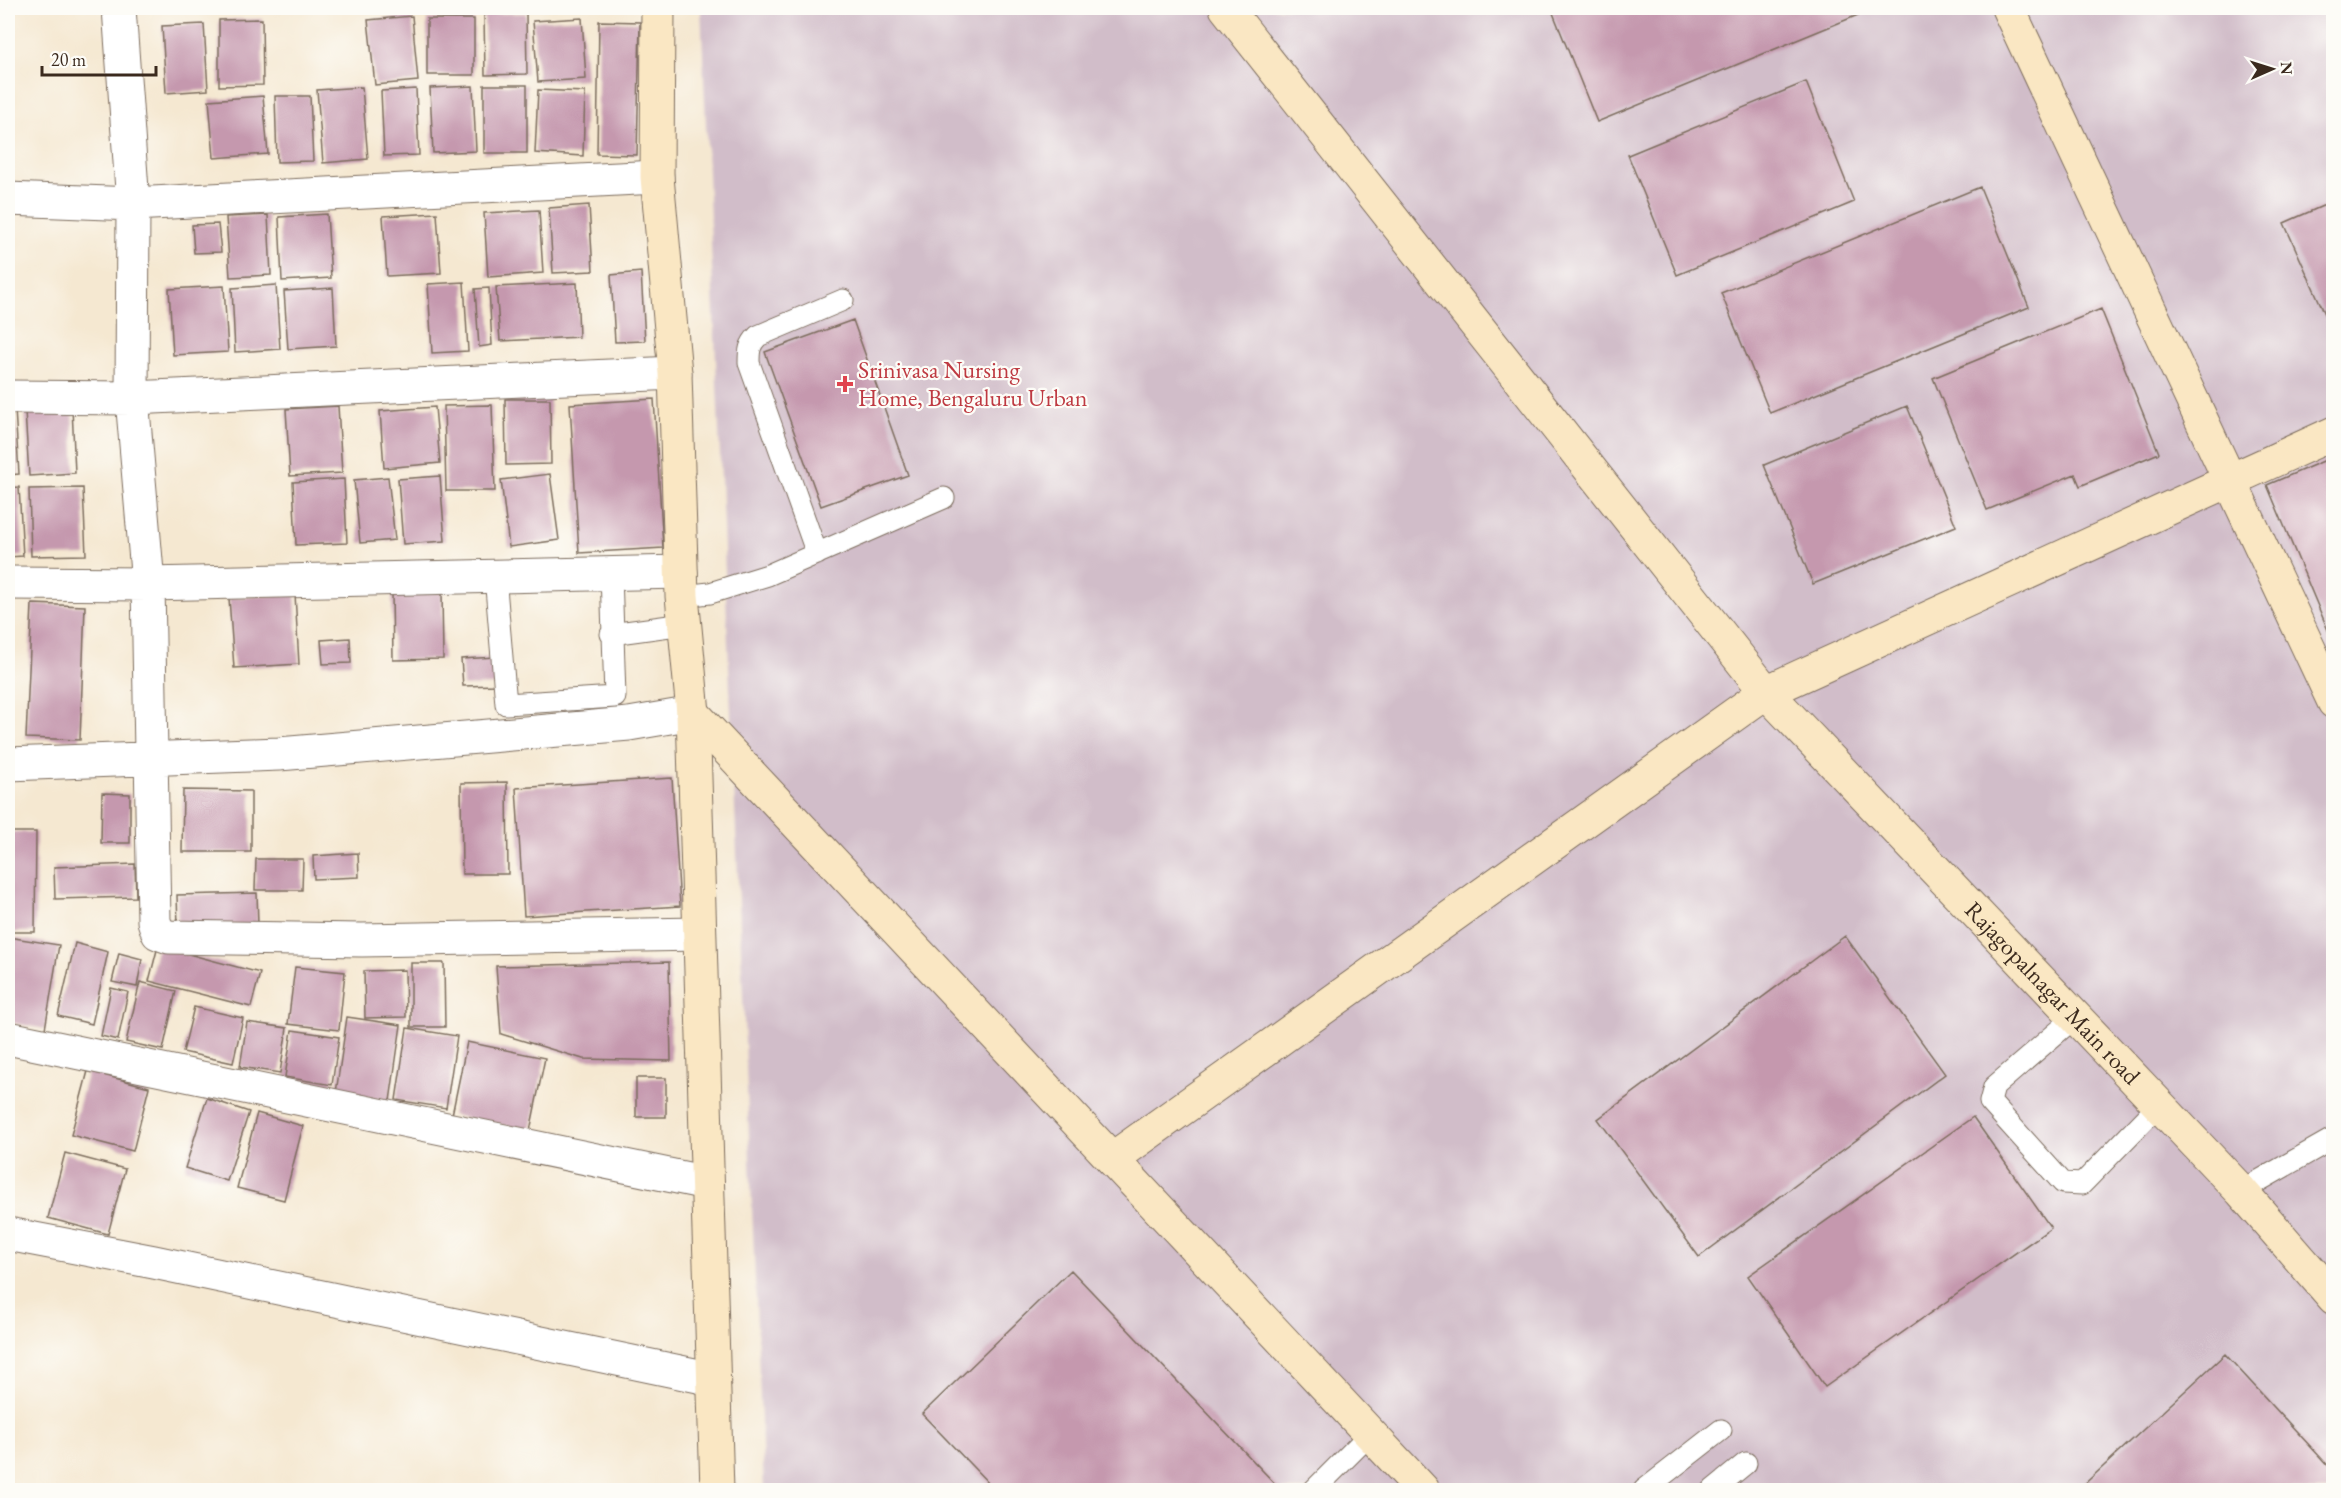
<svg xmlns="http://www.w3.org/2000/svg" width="2341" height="1498" font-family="'EB Garamond',serif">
  <rect width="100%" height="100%" fill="#fdfcf7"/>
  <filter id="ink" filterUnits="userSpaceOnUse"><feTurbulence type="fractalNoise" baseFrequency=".0167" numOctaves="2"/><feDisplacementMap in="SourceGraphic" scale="12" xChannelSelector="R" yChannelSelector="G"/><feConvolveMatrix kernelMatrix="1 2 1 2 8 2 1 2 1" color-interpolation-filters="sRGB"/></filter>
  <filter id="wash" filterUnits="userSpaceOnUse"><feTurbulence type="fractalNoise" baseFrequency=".008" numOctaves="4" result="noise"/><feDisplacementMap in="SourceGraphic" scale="24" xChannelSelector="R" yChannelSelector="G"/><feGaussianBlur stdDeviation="1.35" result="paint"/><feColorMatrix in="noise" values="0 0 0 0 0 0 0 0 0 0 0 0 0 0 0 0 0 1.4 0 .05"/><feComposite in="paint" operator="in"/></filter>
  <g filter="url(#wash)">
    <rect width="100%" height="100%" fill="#f5e8d1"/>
    <!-- industrial -->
    <path fill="#d1bdc9" d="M 701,8 L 2333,8 L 2333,1490 L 764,1490 Z"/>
    <g id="blocks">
      <!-- building -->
      <path fill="#c598ae" d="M 1551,8 L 1875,8 L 1597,122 Z
        M 526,13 L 527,74 L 485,75 L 484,14 Z
        M 412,16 L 418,81 L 375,85 L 368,20 Z
        M 582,18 L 586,79 L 538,82 L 533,21 Z
        M 262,19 L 263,85 L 219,86 L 219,20 Z
        M 427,19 L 474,19 L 474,75 L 427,75 Z
        M 599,21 L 640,22 L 637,155 L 597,154 Z
        M 204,24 L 208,90 L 166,93 L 162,26 Z
        M 1806,82 L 1854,202 L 1677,275 L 1628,155 Z
        M 484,85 L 527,85 L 527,153 L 484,153 Z
        M 473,86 L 476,151 L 433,153 L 430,88 Z
        M 362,87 L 368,159 L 323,163 L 317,90 Z
        M 416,89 L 419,155 L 384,156 L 381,91 Z
        M 538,90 L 585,92 L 583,156 L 535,153 Z
        M 263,96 L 268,154 L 214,158 L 209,100 Z
        M 275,96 L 310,96 L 313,161 L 277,162 Z
        M 1980,187 L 2029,307 L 1770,413 L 1721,293 Z
        M 2334,201 L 2334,334 L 2284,223 Z
        M 589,205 L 593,271 L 553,273 L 549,208 Z
        M 539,210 L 543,273 L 488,277 L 484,213 Z
        M 437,213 L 441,273 L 387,276 L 383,216 Z
        M 327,214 L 331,278 L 282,281 L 279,217 Z
        M 268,215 L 271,275 L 230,277 L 226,217 Z
        M 218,224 L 221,252 L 194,253 L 192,225 Z
        M 641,272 L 645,341 L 615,342 L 611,275 Z
        M 464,282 L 468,351 L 432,353 L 428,284 Z
        M 577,283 L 579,337 L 500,341 L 496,287 Z
        M 276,285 L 280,349 L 235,352 L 232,288 Z
        M 224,286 L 228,352 L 173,355 L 169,289 Z
        M 333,288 L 336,346 L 288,349 L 284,291 Z
        M 489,288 L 492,345 L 479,347 L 475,289 Z
        M 2101,309 L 2159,453 L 2080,486 L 2075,474 L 1987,510 L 1933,378 Z
        M 853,320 L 908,475 L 821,506 L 765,352 Z
        M 505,399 L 550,399 L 551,464 L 506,465 Z
        M 654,399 L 663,548 L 579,553 L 570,404 Z
        M 492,405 L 495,491 L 446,491 L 444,406 Z
        M 338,406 L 342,473 L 290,476 L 286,409 Z
        M 1907,406 L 1956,526 L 1813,584 L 1764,465 Z
        M 435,407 L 440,463 L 384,468 L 380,411 Z
        M 72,408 L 75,473 L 29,476 L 25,411 Z
        M 15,409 L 19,474 L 8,475 L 8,410 Z
        M 2333,457 L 2333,642 L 2267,485 Z
        M 550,474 L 559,540 L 509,547 L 501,480 Z
        M 440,476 L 445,541 L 403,544 L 398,479 Z
        M 388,477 L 395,540 L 360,543 L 354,480 Z
        M 344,479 L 347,543 L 296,545 L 293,482 Z
        M 19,487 L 23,556 L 8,557 L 8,488 Z
        M 83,488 L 86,555 L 31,556 L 29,489 Z
        M 442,592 L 443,659 L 393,660 L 392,593 Z
        M 295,594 L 299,664 L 234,668 L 229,598 Z
        M 32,604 L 85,606 L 80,740 L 26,738 Z
        M 350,638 L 351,663 L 323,664 L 321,640 Z
        M 496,657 L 497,685 L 463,686 L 461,659 Z
        M 672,778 L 680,906 L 524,916 L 516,788 Z
        M 507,782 L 508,874 L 462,874 L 461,783 Z
        M 183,790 L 251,791 L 251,852 L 182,852 Z
        M 102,793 L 130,794 L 130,843 L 101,843 Z
        M 8,832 L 36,832 L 35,932 L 8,932 Z
        M 358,853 L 359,877 L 314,879 L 313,856 Z
        M 256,859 L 303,859 L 302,890 L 255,890 Z
        M 135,864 L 136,897 L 55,899 L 54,867 Z
        M 257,893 L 258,925 L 178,926 L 177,895 Z
        M 1845,936 L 1945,1074 L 1699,1257 L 1598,1119 Z
        M 8,937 L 59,945 L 45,1029 L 8,1022 Z
        M 75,943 L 108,952 L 92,1024 L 58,1016 Z
        M 158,946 L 260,973 L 251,1007 L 149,981 Z
        M 119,953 L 142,959 L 137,987 L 112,982 Z
        M 669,962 L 671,1061 L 583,1059 L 501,1034 L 496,966 Z
        M 411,963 L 444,963 L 445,1027 L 411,1027 Z
        M 295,967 L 345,972 L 339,1030 L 288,1024 Z
        M 405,970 L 406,1017 L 365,1018 L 364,971 Z
        M 140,982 L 176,991 L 163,1050 L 126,1042 Z
        M 111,988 L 128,992 L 118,1040 L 101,1036 Z
        M 194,1007 L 243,1018 L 233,1063 L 183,1052 Z
        M 347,1017 L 401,1025 L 390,1101 L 336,1093 Z
        M 247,1022 L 287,1028 L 280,1073 L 240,1067 Z
        M 407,1028 L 457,1036 L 446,1108 L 396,1100 Z
        M 292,1030 L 339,1037 L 332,1085 L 285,1077 Z
        M 467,1042 L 545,1058 L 530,1131 L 452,1115 Z
        M 88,1071 L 149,1087 L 133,1151 L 71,1135 Z
        M 636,1078 L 666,1078 L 666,1117 L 636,1117 Z
        M 207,1098 L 249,1112 L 227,1181 L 185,1168 Z
        M 257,1113 L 303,1126 L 284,1200 L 237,1188 Z
        M 1973,1117 L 2051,1228 L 1825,1387 L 1748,1276 Z
        M 65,1153 L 125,1169 L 108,1234 L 48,1218 Z
        M 1071,1270 L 1281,1490 L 995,1490 L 922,1414 Z
        M 2225,1354 L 2334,1472 L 2334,1490 L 2078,1490 Z"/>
    </g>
  </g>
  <g filter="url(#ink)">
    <use href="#blocks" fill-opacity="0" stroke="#7c6c5d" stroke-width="1.5"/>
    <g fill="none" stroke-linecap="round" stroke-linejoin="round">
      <defs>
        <path id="lane" d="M 817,554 L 749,363 C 749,351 749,345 758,336 L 843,300
          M 495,576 L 506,704 L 615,697 L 611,573
          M 682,596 L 710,593 L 768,575 L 944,498
          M 611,634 L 684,624
          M 2075,1017 L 1994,1087 L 1990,1102 L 2063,1183 L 2082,1184 L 2159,1105
          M 2241,1191 L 2334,1138
          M 1314,1490 L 1370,1434
          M 1644,1490 L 1721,1430
          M 1713,1490 L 1746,1463"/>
        <path id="street" d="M 119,8 L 133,204 L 132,398 L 148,584 L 154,921 L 158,933 L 169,937 L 362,940 L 699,934
          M 8,199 L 133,204 L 657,177
          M 8,397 L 132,398 L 675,373
          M 8,583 L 148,584 L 681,572
          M 8,764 L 279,754 L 629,724 L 693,713
          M 8,1038 L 707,1183
          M 8,1234 L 154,1262 L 713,1379"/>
        <g id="secondary">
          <path d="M 658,8 L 657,177 L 675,373 L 682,596 L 693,713 L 717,1490"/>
          <path id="s1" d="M 1226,8 L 1766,692 L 2241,1191 L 2334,1298"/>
          <path d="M 2008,8 L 2334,702"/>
          <path d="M 693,713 L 1423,1490"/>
          <path d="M 1112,1159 L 1766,692 L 2334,433"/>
        </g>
      </defs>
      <!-- lane casing -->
      <use href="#lane" stroke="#7c6c5d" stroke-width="23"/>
      <!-- street casing -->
      <use href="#street" stroke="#7c6c5d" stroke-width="35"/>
      <!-- secondary casing -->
      <use href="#secondary" stroke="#7c6c5d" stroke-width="35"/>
      <!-- lane -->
      <use href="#lane" stroke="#fff" stroke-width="21"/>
      <!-- street -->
      <use href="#street" stroke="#fff" stroke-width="33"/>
      <!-- secondary -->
      <use href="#secondary" stroke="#fae7c3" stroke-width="33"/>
    </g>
  </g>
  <!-- markers -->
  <path fill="#e0444e" stroke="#fdfcf7" stroke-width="2" d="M842 375h6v6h6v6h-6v6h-6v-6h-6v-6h6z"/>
  <g text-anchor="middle" stroke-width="4.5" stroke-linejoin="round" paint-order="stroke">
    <!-- health labels -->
    <g font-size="24" fill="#be3a42" stroke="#fdfcf7" text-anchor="start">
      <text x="858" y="378">Srinivasa Nursing<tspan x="858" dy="28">Home, Bengaluru Urban</tspan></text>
    </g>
    <!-- street labels -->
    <g font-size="24" fill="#3b2a1e" stroke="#fdfcf7">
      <text dy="8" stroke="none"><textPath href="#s1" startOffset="1287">Rajagopalnagar Main road</textPath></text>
    </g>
  </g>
  <!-- margin -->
  <rect width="2341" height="1498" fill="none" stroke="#fdfcf7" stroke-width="30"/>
  <!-- north arrow -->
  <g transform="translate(2272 69) rotate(87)" stroke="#fdfcf7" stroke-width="4.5" paint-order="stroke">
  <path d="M0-4.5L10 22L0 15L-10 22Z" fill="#3b2a1e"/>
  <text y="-9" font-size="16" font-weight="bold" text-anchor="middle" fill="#3b2a1e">N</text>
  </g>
  <!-- scale -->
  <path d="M42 66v9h114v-9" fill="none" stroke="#3b2a1e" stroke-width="3"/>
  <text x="51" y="66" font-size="18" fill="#3b2a1e" stroke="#fdfcf7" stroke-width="4.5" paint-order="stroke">20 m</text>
</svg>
